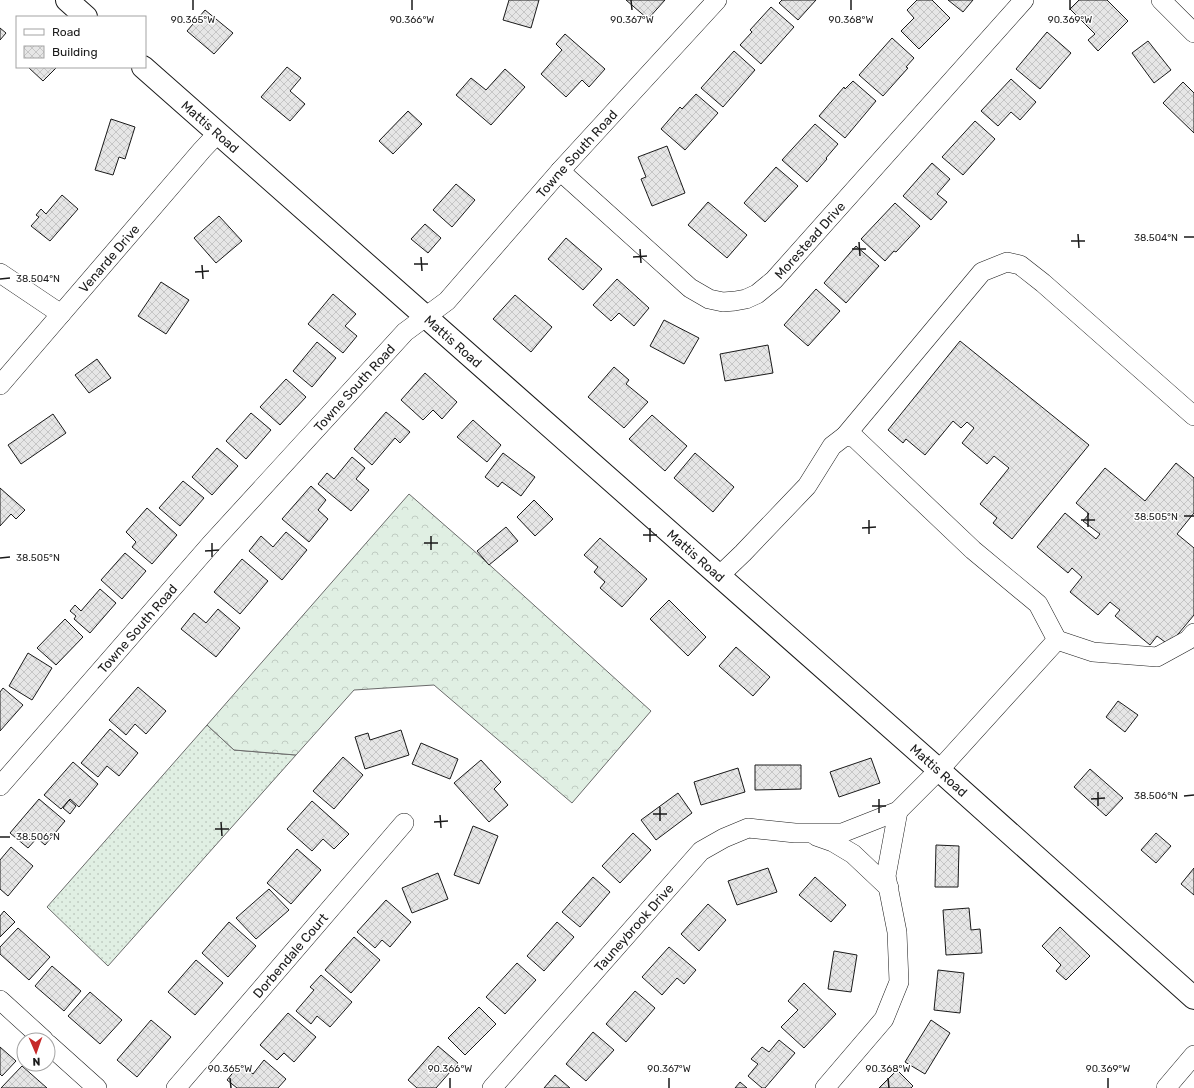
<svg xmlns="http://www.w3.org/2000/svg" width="1194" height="1088" font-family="Rubik,sans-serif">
  <defs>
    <pattern id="grass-dots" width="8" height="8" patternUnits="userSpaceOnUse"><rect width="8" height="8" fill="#e0efe3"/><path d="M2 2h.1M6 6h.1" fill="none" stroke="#c0ccc2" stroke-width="1.8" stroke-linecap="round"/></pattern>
    <pattern id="forest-crowns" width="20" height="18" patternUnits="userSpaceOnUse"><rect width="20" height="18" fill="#e0efe3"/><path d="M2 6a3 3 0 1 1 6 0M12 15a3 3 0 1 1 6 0" fill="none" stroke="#c0ccc2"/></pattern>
    <pattern id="building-cross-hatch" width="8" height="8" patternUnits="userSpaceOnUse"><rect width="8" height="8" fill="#e6e6e6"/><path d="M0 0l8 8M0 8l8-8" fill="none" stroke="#c5c5c5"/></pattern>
  </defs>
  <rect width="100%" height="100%" fill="#fff"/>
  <!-- grass -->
  <path fill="url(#grass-dots)" stroke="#6a6a6a" d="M 207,725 L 234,750 L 296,755 L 108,966 L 47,907 Z"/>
  <!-- forest -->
  <path fill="url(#forest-crowns)" stroke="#6a6a6a" d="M 409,494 L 472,549 L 651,711 L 572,803 L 434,685 L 354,690 L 296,755 L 234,750 L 207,725 Z"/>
  <!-- building -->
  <path fill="url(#building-cross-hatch)" stroke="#1a1a1a" d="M 509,0 L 539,0 L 531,28 L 503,20 Z
    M 626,0 L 665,0 L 648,19 Z
    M 782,0 L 816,0 L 798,20 L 779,3 Z
    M 917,0 L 932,0 L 950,18 L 919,49 L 901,31 L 914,18 L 907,10 Z
    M 948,0 L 973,0 L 963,12 Z
    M 1079,0 L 1107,0 L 1128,21 L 1098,51 L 1088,40 L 1095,34 L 1070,9 Z
    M 771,7 L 794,27 L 761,64 L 740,45 L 752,32 L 750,30 Z
    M 205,10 L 233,33 L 214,54 L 187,31 Z
    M 0,28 L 6,33 L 0,40 Z
    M 1047,32 L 1071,53 L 1040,89 L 1016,69 Z
    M 565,34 L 605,69 L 589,87 L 582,80 L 566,97 L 541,74 L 562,50 L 556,44 Z
    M 892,38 L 914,58 L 906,67 L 908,68 L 883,96 L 859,75 Z
    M 1148,41 L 1171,70 L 1154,83 L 1132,53 Z
    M 734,51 L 755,70 L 723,107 L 701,88 Z
    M 28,67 L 57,67 L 43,81 Z
    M 287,67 L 301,78 L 290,91 L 305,104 L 290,121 L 261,97 Z
    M 505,69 L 525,87 L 491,125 L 456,95 L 471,78 L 486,90 Z
    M 1011,79 L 1036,102 L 1020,120 L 1011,112 L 998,126 L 981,111 Z
    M 853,81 L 876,101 L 845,138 L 819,116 L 844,87 L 845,89 Z
    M 1183,82 L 1194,93 L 1194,133 L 1163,103 Z
    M 696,94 L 718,113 L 685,150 L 661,129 L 680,107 L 682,109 Z
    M 408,111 L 422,124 L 393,154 L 379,141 Z
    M 111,119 L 135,127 L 125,159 L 119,157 L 113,175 L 95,170 Z
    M 975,121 L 995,139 L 963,175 L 942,157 Z
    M 815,124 L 838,144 L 826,158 L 827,159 L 807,182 L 782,160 Z
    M 667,146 L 685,193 L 652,206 L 641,179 L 646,177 L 638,157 Z
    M 932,163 L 950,179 L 937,194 L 947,202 L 931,220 L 903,196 Z
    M 776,167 L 798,186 L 765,222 L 744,203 Z
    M 456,184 L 475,200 L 452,227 L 433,210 Z
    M 62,195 L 78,209 L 50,241 L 31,226 L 39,217 L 36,215 L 41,209 L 46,214 Z
    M 708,202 L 747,235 L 727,258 L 688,225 Z
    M 895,203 L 920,226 L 896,252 L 894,251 L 885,261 L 861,239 Z
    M 219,216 L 242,241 L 216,263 L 194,238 Z
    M 425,224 L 441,238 L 428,253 L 411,239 Z
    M 566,238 L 602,269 L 583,290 L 548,259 Z
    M 856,246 L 879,266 L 846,303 L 824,283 Z
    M 617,279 L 649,308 L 634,326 L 619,313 L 611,321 L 593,305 Z
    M 161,282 L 189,300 L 166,334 L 138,316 Z
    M 816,289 L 840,311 L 808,346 L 784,325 Z
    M 333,294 L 356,314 L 345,326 L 357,336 L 343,353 L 308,324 Z
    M 515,295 L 552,327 L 531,352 L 493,319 Z
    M 664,320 L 699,338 L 684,364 L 650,346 Z
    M 960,341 L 1089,445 L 1012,539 L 993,523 L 997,518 L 980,504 L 1009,468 L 994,456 L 987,464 L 962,443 L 974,428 L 967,422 L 961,428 L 953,421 L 925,455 L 906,439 L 903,443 L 888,430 Z
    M 317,342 L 336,358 L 312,387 L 293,371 Z
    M 768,345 L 773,373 L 725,381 L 720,354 Z
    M 97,359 L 111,378 L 89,393 L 75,375 Z
    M 614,367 L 629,380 L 626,384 L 648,402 L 624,428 L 588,397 Z
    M 425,373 L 457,402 L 442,419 L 433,410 L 423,420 L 401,400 Z
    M 286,379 L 306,397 L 280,425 L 260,407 Z
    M 386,412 L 410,432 L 400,443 L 395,438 L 372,465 L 354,449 Z
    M 251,413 L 271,430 L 246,459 L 226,441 Z
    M 53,414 L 66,433 L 21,464 L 8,445 Z
    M 652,415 L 687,446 L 665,471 L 629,439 Z
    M 473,420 L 501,445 L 487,462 L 457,437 Z
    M 217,448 L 238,466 L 212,495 L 192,477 Z
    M 503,453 L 535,477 L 521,496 L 502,482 L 498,487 L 485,477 Z
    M 695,453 L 734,487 L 713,512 L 674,478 Z
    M 352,457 L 365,468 L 356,479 L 369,490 L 351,511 L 318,484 L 327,473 L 334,479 Z
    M 1176,463 L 1194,478 L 1194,513 L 1177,534 L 1194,548 L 1194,615 L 1169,645 L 1157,636 L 1150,645 L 1115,616 L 1120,610 L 1110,602 L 1098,615 L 1070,592 L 1082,577 L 1072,568 L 1068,573 L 1037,547 L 1065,513 L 1096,539 L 1100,534 L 1083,521 L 1089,514 L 1076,503 L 1105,468 L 1145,501 Z
    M 183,481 L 204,498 L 180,526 L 159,508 Z
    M 311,486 L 326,500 L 318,510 L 328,519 L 309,542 L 282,519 Z
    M 0,488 L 25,510 L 16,519 L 11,514 L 0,526 Z
    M 534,500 L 553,519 L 535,536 L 517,517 Z
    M 147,508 L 177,535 L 152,564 L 132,547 L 136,542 L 126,532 Z
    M 506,527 L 518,541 L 489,565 L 477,551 Z
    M 286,532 L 307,550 L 282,580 L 249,551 L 261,536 L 273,547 Z
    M 600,538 L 647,579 L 622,607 L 600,588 L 605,582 L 594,572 L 598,567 L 584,555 Z
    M 125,553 L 146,571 L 122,599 L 101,580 Z
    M 242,559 L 268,581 L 240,614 L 214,592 Z
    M 100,589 L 116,603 L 90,633 L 74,619 L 76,616 L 70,611 L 75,605 L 81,611 Z
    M 669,600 L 706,637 L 688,656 L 650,619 Z
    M 218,609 L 240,628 L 216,657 L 181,629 L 194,613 L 206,623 Z
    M 65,619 L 83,637 L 56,665 L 37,648 Z
    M 736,647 L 770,677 L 753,696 L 719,666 Z
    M 28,653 L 52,668 L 32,700 L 9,686 Z
    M 138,687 L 166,711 L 146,734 L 135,724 L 126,735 L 109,720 Z
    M 3,688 L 23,705 L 0,731 L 0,692 Z
    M 1118,701 L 1138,715 L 1125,732 L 1106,717 Z
    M 110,729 L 138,753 L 119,776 L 107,766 L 98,777 L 81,763 Z
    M 401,730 L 409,755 L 365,769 L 355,737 L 368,733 L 370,740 Z
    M 421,743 L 458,759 L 450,779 L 412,764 Z
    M 343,757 L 363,775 L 334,809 L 313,791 Z
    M 871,758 L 880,783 L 839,797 L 830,772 Z
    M 481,760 L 501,782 L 494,789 L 508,805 L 489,822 L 454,783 Z
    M 73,762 L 98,784 L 79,807 L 70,799 L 61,809 L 44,795 Z
    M 755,765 L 801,765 L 801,789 L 755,790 Z
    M 738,768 L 745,792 L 701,805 L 694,782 Z
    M 1090,769 L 1123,798 L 1106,816 L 1074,787 Z
    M 678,793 L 692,813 L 656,840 L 641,820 Z
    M 39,799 L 65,821 L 45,845 L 37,838 L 28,848 L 10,833 Z
    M 69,800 L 76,806 L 70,814 L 63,808 Z
    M 312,801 L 349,834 L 334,849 L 323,839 L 312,851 L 287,829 Z
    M 473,826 L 498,836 L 479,884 L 454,875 Z
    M 633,833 L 651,850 L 620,883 L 602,866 Z
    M 1156,833 L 1171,846 L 1156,863 L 1141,850 Z
    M 936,845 L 959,846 L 958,887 L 935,887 Z
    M 11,847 L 33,866 L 8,896 L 0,889 L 0,860 Z
    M 297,849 L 321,870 L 291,904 L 267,883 Z
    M 768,868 L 777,892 L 737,905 L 728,881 Z
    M 1194,868 L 1194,895 L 1181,884 Z
    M 438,873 L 448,899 L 412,913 L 402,888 Z
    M 593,877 L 610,892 L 580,927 L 562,912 Z
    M 815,877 L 846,905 L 831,922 L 799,895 Z
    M 269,889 L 289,910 L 256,939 L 236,918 Z
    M 386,900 L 411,922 L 390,947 L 382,940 L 375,948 L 357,932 Z
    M 708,904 L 726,920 L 699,951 L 681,934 Z
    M 969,908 L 971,930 L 980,929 L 982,953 L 946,955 L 943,910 Z
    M 4,911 L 15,922 L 0,937 L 0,916 Z
    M 229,922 L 256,946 L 228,977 L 202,953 Z
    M 557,922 L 574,937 L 544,971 L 527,956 Z
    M 1060,927 L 1090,956 L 1066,980 L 1056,971 L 1061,965 L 1042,946 Z
    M 18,928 L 50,957 L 29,980 L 0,954 L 0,947 Z
    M 354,937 L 380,960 L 351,993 L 325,970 Z
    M 669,947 L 696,970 L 684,984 L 677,978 L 662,995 L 642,977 Z
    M 834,951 L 857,955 L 851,992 L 828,989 Z
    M 196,960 L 223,983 L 195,1015 L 168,992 Z
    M 517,963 L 536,980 L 505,1014 L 486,997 Z
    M 52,966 L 81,991 L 64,1011 L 35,986 Z
    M 938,970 L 964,973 L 960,1013 L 934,1010 Z
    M 321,975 L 352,1002 L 330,1027 L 317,1016 L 311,1024 L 296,1011 L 314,990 L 310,987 Z
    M 804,983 L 836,1014 L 804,1048 L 781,1027 L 798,1010 L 788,1001 Z
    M 635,991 L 655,1008 L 626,1042 L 606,1024 Z
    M 90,992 L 122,1020 L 100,1044 L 68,1016 Z
    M 479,1007 L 496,1024 L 465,1055 L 448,1038 Z
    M 288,1013 L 316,1037 L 294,1062 L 284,1053 L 277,1060 L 260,1045 Z
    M 151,1020 L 171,1037 L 137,1077 L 117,1060 Z
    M 931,1020 L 950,1033 L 925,1074 L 905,1062 Z
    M 593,1032 L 614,1050 L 586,1081 L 566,1064 Z
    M 779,1040 L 795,1053 L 765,1088 L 762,1088 L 748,1076 L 758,1064 L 751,1059 L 762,1047 L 769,1052 Z
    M 438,1046 L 458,1063 L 436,1088 L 417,1088 L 408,1080 Z
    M 0,1047 L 16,1061 L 2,1076 L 0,1074 Z
    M 264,1060 L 286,1079 L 278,1088 L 237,1088 L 227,1080 L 240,1064 L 253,1074 Z
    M 22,1066 L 47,1088 L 1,1088 Z
    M 897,1070 L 913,1086 L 911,1088 L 879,1088 Z
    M 555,1075 L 570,1088 L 544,1088 Z
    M 740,1082 L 747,1088 L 735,1088 Z"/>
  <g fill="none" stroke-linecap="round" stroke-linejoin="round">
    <defs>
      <g id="minor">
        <path d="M 1161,0 L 1194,33"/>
        <path id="s1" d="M 560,171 L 690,288 L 709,299 L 723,302 L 735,301 L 746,299 L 757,294 L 774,280 L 1024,0"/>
        <path d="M 0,273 L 61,314"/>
        <path id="s2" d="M 0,385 L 202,150 L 218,133"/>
        <path d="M 845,436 L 982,272 L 1007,262 L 1020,265 L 1043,283 L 1194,416"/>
        <path d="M 1057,640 L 1093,652 L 1157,657 L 1188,640 L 1194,633"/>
        <path id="s3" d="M 0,786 L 210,545 L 405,332 L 447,301 L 560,171 L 717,0"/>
        <path d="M 816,836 L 833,842 L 853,854 L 889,888"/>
        <path d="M 0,1000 L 44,1040"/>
        <path d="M 48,1044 L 97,1088"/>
        <path id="s4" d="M 176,1088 L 404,823"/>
        <path id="s5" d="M 492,1088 L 701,851 L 724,838 L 748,828 L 795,833 L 842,833 L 898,811 L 939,770 L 1057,640 L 1038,604 L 973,550 L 855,438 L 845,436 L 832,446 L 807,486 L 743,553 L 719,576"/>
        <path d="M 825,1088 L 884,1019 L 899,982 L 897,932 L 886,876 L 898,811"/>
        <path d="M 1166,1088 L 1194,1055"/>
      </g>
      <g id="major">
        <path d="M 67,0 L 86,17"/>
        <path id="s6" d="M 143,67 L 939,770 L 1194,998"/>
      </g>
    </defs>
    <!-- minor casing -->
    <use href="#minor" stroke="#1a1a1a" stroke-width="20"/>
    <!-- major casing -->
    <use href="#major" stroke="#1a1a1a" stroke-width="24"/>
    <!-- minor -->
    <use href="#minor" stroke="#fff" stroke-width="19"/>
    <!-- major -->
    <use href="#major" stroke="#fff" stroke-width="22"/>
  </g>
  <!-- ticks -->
  <path fill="none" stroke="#1a1a1a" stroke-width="1.5" d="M 193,0 L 193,10M 412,0 L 412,10M 631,0 L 632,10M 851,0 L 851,10M 1070,0 L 1070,10M 1078,234 L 1079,248M 1184,237 L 1194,237M 1071,241 L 1085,241M 859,242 L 860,256M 640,249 L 641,263M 852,249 L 866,249M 421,257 L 422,271M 633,257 L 647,256M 414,264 L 428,264M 202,265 L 203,279M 195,272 L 209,271M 0,279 L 10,278M 1088,513 L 1088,527M 1184,516 L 1194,516M 869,520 L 869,534M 1081,520 L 1095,520M 650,528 L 650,542M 862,528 L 876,527M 643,535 L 657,535M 431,536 L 431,550M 212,543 L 212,557M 424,543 L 438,543M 205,551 L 219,550M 0,558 L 10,557M 1098,792 L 1098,806M 1184,796 L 1194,795M 879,799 L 879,813M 1091,799 L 1105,798M 872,806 L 886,806M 660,807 L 660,821M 653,814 L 667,814M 440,815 L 441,828M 221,822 L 222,836M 434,822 L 448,821M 215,829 L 229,829M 0,837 L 10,837M 230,1078 L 231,1088M 450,1078 L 450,1088M 669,1078 L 669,1088M 888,1078 L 889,1088M 1108,1078 L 1108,1088"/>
  <g text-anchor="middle" stroke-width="3" stroke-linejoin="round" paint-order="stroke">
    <!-- street labels -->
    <g font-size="13" fill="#1a1a1a" stroke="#fff">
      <text dy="5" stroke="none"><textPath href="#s6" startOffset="90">Mattis Road</textPath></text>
      <text dy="5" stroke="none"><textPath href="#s3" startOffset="857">Towne South Road</textPath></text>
      <text dy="5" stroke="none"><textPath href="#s1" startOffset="322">Morestead Drive</textPath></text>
      <text dy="5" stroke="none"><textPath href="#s2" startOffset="167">Venarde Drive</textPath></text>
      <text dy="5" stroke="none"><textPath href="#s6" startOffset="414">Mattis Road</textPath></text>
      <text dy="5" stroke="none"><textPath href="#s3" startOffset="533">Towne South Road</textPath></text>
      <text dy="5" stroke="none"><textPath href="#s6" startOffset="738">Mattis Road</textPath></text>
      <text dy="5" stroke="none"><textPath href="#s3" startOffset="209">Towne South Road</textPath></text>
      <text dy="5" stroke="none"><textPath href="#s6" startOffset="1062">Mattis Road</textPath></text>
      <text dy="5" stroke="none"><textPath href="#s5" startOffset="214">Tauneybrook Drive</textPath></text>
      <text dy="5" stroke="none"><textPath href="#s4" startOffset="175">Dorbendale Court</textPath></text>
    </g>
  </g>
  <g font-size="10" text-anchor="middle" fill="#1a1a1a" stroke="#fff" stroke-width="3" stroke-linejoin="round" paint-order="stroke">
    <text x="193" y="23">90.365°W</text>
    <text x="412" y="23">90.366°W</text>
    <text x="632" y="23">90.367°W</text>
    <text x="851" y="23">90.368°W</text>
    <text x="1070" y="23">90.369°W</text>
    <text x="1156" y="241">38.504°N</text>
    <text x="38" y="282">38.504°N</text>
    <text x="1156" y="520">38.505°N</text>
    <text x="38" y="561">38.505°N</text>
    <text x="1156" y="799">38.506°N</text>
    <text x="38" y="840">38.506°N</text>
    <text x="230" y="1072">90.365°W</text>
    <text x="450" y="1072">90.366°W</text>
    <text x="669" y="1072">90.367°W</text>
    <text x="888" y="1072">90.368°W</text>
    <text x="1108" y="1072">90.369°W</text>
  </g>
  <!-- legend -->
  <rect x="16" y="16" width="130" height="52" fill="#ffffff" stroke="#a3a3a3"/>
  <rect x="24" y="29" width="20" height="6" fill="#ffffff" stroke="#a3a3a3"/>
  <text x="52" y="36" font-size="12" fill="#1a1a1a">Road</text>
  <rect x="24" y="46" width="20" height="12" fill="url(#building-cross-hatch)" stroke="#a3a3a3"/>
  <text x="52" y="56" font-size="12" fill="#1a1a1a">Building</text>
  <!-- north arrow -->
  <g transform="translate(36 1052) rotate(178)"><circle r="19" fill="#ffffff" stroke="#a3a3a3"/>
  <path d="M0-3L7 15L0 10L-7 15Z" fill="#c62828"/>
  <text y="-6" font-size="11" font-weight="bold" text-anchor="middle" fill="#1a1a1a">N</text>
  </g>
</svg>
